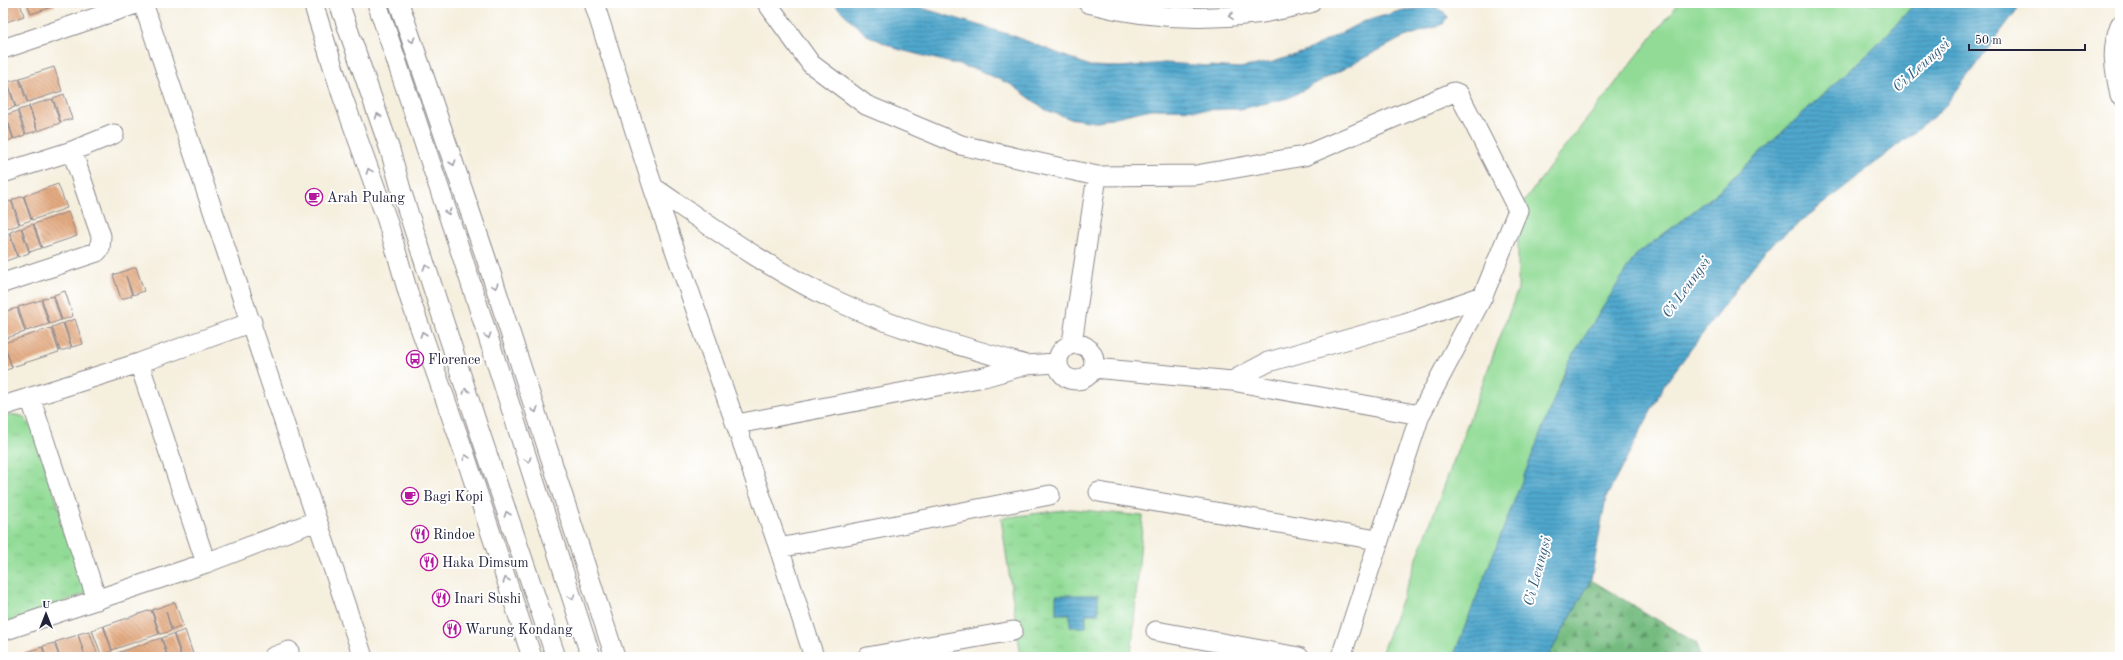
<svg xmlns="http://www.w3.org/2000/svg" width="2123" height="660" font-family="'Old Standard TT',serif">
  <defs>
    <pattern id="forest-firs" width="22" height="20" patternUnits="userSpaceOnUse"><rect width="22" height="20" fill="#75bb7f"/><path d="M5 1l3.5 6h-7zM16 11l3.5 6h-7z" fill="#609869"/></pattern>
    <pattern id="park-tufts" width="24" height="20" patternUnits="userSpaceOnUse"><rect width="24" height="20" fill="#92db96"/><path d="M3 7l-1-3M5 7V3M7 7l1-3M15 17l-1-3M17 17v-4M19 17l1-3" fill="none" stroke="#7ebc82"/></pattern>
    <pattern id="water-rules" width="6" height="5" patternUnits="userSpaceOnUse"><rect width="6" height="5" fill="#50a7cd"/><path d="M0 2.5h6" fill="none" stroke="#4288a8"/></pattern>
    <pattern id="building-back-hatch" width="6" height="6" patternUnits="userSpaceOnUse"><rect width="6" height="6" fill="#e3aa81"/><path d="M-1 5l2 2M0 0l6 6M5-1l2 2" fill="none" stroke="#c29270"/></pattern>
  </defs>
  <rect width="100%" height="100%" fill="#fff"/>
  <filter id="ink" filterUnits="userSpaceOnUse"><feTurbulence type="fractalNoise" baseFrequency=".025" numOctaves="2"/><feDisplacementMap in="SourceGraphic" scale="8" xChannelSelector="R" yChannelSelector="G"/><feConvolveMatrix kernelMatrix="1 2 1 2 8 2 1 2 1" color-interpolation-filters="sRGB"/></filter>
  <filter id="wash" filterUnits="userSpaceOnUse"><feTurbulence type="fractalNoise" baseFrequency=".012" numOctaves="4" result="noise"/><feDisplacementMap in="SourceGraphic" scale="16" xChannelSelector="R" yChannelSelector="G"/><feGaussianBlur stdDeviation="0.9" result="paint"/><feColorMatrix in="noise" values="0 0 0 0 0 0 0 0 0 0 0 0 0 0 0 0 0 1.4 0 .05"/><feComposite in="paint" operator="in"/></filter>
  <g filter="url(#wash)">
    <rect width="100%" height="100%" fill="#f5efde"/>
    <!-- green -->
    <path fill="#92db96" stroke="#5a7e68" d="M 1679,3 L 1915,3 L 1883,39 L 1712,197 L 1635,256 L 1453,657 L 1380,657 L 1518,289 L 1518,210 L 1557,157 Z"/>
    <!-- forest -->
    <path fill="url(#forest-firs)" stroke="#4c6e5d" d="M 1591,580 L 1696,643 L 1700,657 L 1548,657 Z"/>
    <!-- park -->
    <path fill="url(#park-tufts)" stroke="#5a7e68" d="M 10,414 L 22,416 L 33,427 L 86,593 L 3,626 L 3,417 Z
      M 1071,509 L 1143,516 L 1131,657 L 1021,657 L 1001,518 Z"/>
    <!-- water -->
    <path fill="url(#water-rules)" stroke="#396484" d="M 833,3 L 914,3 L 922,8 L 1014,36 L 1090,66 L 1120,67 L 1165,63 L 1239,68 L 1273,62 L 1304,52 L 1362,22 L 1403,10 L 1435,7 L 1444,12 L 1447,17 L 1443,24 L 1402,38 L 1288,98 L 1241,109 L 1204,110 L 1151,109 L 1094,122 L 1068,118 L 1046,110 L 1012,85 L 978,70 L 897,49 L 865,34 Z
      M 1915,3 L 2022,3 L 1942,110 L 1766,249 L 1665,384 L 1606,498 L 1591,580 L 1548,657 L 1453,657 L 1568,363 L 1635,256 L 1712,197 L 1883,39 Z
      M 1056,595 L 1098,595 L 1098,614 L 1086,614 L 1086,627 L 1070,627 L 1070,614 L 1056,614 Z"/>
    <g id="blocks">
      <!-- building -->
      <path fill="url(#building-back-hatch)" d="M 3,3 L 20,3 L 24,16 L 3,23 Z
        M 27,3 L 54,3 L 55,6 L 31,14 Z
        M 54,67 L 62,91 L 28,102 L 20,78 Z
        M 19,79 L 27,103 L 16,107 L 8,82 Z
        M 7,83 L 15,107 L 3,111 L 3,84 Z
        M 64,94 L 72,119 L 61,122 L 53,98 Z
        M 52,99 L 60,123 L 38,131 L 29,106 Z
        M 29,107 L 37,131 L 26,134 L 18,110 Z
        M 17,111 L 25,135 L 14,139 L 6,115 Z
        M 5,115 L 13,139 L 3,143 L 3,116 Z
        M 58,184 L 67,208 L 32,220 L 24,196 Z
        M 23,196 L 31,220 L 20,224 L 12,200 Z
        M 11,201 L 19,225 L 3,230 L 3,203 Z
        M 68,212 L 77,236 L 42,248 L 34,224 Z
        M 33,224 L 41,248 L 30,252 L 22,228 Z
        M 21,228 L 29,253 L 18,257 L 10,232 Z
        M 9,233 L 17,257 L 3,262 L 3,235 Z
        M 136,267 L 144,291 L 133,295 L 126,276 L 132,296 L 121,299 L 113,275 Z
        M 65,291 L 73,316 L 62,320 L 54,295 Z
        M 53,296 L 61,320 L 50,324 L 42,299 Z
        M 41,300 L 49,324 L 26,331 L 18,307 Z
        M 17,308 L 25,332 L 3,339 L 3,312 Z
        M 75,319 L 83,344 L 72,347 L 64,323 Z
        M 63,323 L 71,348 L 60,351 L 52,327 Z
        M 51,328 L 59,352 L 12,367 L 4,343 Z
        M 3,343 L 12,368 L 3,371 Z
        M 175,602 L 183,626 L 172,630 L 166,611 L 171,631 L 160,634 L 152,610 Z
        M 151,610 L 159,634 L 112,650 L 104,626 Z
        M 103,626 L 112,651 L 101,654 L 92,630 Z
        M 185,630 L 193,654 L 182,657 L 174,634 Z
        M 89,631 L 98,655 L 91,657 L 60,657 L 55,642 L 78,635 L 84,653 L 78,634 Z
        M 173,634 L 181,657 L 168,657 L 162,638 Z
        M 161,638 L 167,657 L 115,657 L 114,654 Z
        M 54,643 L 59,657 L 46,657 L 43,646 Z
        M 42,647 L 46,657 L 12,657 L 19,655 Z"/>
    </g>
  </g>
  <g filter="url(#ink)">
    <use href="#blocks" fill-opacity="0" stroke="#8c888c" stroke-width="1"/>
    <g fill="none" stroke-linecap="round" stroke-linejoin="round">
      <defs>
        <path id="minor" d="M 143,3 L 363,657
          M 313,3 L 342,95 L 387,220 L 410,299 L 465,455 L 532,657
          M 339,3 L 390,150 L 402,193 L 478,427 L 556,657
          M 377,3 L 463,259 L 591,657
          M 399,3 L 486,258 L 615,657
          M 594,3 L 653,187 L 779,548 L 814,657
          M 767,3 L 811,64 L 866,105 L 961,145 L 1097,176 L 1196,175 L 1304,156 L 1454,92 L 1459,94 L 1518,210 L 1483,296 L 1420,415 L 1341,657
          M 1088,3 C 1141,17 1199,21 1254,14 C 1273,12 1292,7 1310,3
          M 2120,25 C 2110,52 2115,69 2120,96
          M 3,49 L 139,3
          M 3,173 L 72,151 L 114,134
          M 653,187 C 713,228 773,272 839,302 C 898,330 963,346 1026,365
          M 3,283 L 97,252 L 100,248 L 101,236 L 72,151
          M 1072,343 L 1097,176
          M1058 362a18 18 0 1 1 36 0a18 18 0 1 1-36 0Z
          M 139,363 L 206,563
          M 1094,368 L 1232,381 L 1420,415
          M 1232,381 L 1268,362 L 1405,323 L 1483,296
          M 30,397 L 97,600
          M 3,406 L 139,363 L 252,322
          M 737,424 L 984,377 L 1026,365 L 1056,363
          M 1099,492 L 1377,540
          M 779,548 L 1050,495
          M 3,631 L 206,563 L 316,521
          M 1156,631 L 1299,657
          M 273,657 L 289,651
          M 867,657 L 1013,631"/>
      </defs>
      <!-- minor casing -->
      <use href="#minor" stroke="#8c888c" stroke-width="21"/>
      <!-- minor -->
      <use href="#minor" stroke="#fff" stroke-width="19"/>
    </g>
    <!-- one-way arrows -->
    <defs><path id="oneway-chevron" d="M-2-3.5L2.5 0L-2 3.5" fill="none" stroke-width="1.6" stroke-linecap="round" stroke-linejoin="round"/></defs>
    <g stroke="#9c9ca7">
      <use href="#oneway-chevron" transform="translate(1231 16) rotate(177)"/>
      <use href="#oneway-chevron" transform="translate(412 40) rotate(71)"/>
      <use href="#oneway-chevron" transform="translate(378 116) rotate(-109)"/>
      <use href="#oneway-chevron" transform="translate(453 163) rotate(71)"/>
      <use href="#oneway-chevron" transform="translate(369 171) rotate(-110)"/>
      <use href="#oneway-chevron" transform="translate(448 212) rotate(71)"/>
      <use href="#oneway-chevron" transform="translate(426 267) rotate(-108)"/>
      <use href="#oneway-chevron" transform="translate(495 286) rotate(72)"/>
      <use href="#oneway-chevron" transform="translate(423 334) rotate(-109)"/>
      <use href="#oneway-chevron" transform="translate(488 336) rotate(72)"/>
      <use href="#oneway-chevron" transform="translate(466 391) rotate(-108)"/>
      <use href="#oneway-chevron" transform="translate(535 410) rotate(72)"/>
      <use href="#oneway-chevron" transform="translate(466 457) rotate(-108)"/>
      <use href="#oneway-chevron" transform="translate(528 460) rotate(72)"/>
      <use href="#oneway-chevron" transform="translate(507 514) rotate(-109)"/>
      <use href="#oneway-chevron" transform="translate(506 580) rotate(-109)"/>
      <use href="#oneway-chevron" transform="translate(572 597) rotate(72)"/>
    </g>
  </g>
  <!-- icons -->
  <defs>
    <symbol id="cafe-ring" viewBox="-11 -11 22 22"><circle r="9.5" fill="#fff" stroke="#b5179e" stroke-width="1.5"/><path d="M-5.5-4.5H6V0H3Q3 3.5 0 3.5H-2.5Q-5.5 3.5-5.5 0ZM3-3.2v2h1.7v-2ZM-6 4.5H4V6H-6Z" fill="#b5179e"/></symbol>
    <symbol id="bus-ring" viewBox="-11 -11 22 22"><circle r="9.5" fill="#fff" stroke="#b5179e" stroke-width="1.5"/><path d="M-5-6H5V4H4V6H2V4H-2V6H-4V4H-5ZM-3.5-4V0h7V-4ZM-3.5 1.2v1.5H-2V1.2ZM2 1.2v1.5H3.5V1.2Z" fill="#b5179e"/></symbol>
    <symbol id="restaurant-ring" viewBox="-11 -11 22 22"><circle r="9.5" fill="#fff" stroke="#b5179e" stroke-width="1.5"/><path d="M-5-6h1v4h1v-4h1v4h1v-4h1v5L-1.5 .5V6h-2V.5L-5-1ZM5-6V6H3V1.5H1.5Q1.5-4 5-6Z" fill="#b5179e"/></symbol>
  </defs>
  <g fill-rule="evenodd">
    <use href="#cafe-ring" x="304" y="187" width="20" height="20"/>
    <use href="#bus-ring" x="405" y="349" width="20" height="20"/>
    <use href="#cafe-ring" x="400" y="486" width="20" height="20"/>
    <use href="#restaurant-ring" x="410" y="524" width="20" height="20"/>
    <use href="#restaurant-ring" x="419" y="552" width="20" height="20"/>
    <use href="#restaurant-ring" x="431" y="588" width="20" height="20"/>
    <use href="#restaurant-ring" x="442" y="619" width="20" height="20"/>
  </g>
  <g text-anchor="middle" stroke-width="4" stroke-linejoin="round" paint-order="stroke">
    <!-- poi labels -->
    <g font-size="14" fill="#22223b" stroke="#fff" text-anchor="start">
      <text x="327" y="202">Arah Pulang</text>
      <text x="428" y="364">Florence</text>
      <text x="423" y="501">Bagi Kopi</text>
      <text x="433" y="539">Rindoe</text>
      <text x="442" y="567">Haka Dimsum</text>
      <text x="454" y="603">Inari Sushi</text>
      <text x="465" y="634">Warung Kondang</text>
    </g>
    <!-- water labels -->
    <g font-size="15" font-style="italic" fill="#375e7d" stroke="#fff">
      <text transform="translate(1921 65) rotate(-42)" y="5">Ci Leungsi</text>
      <text transform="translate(1686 287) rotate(-54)" y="5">Ci Leungsi</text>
      <text transform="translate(1537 571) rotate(-75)" y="5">Ci Leungsi</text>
    </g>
  </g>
  <!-- margin -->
  <rect width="2123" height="660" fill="none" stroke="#fff" stroke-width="16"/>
  <!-- north arrow -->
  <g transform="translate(46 614)" stroke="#ffffff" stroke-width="3" paint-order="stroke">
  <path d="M0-3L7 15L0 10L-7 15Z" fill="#22223b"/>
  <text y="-6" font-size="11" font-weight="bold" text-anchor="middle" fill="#22223b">U</text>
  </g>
  <!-- scale -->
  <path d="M1969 44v6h116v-6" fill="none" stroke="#22223b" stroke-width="2"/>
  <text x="1975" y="44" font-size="12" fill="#22223b" stroke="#ffffff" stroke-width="3" paint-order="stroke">50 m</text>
</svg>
